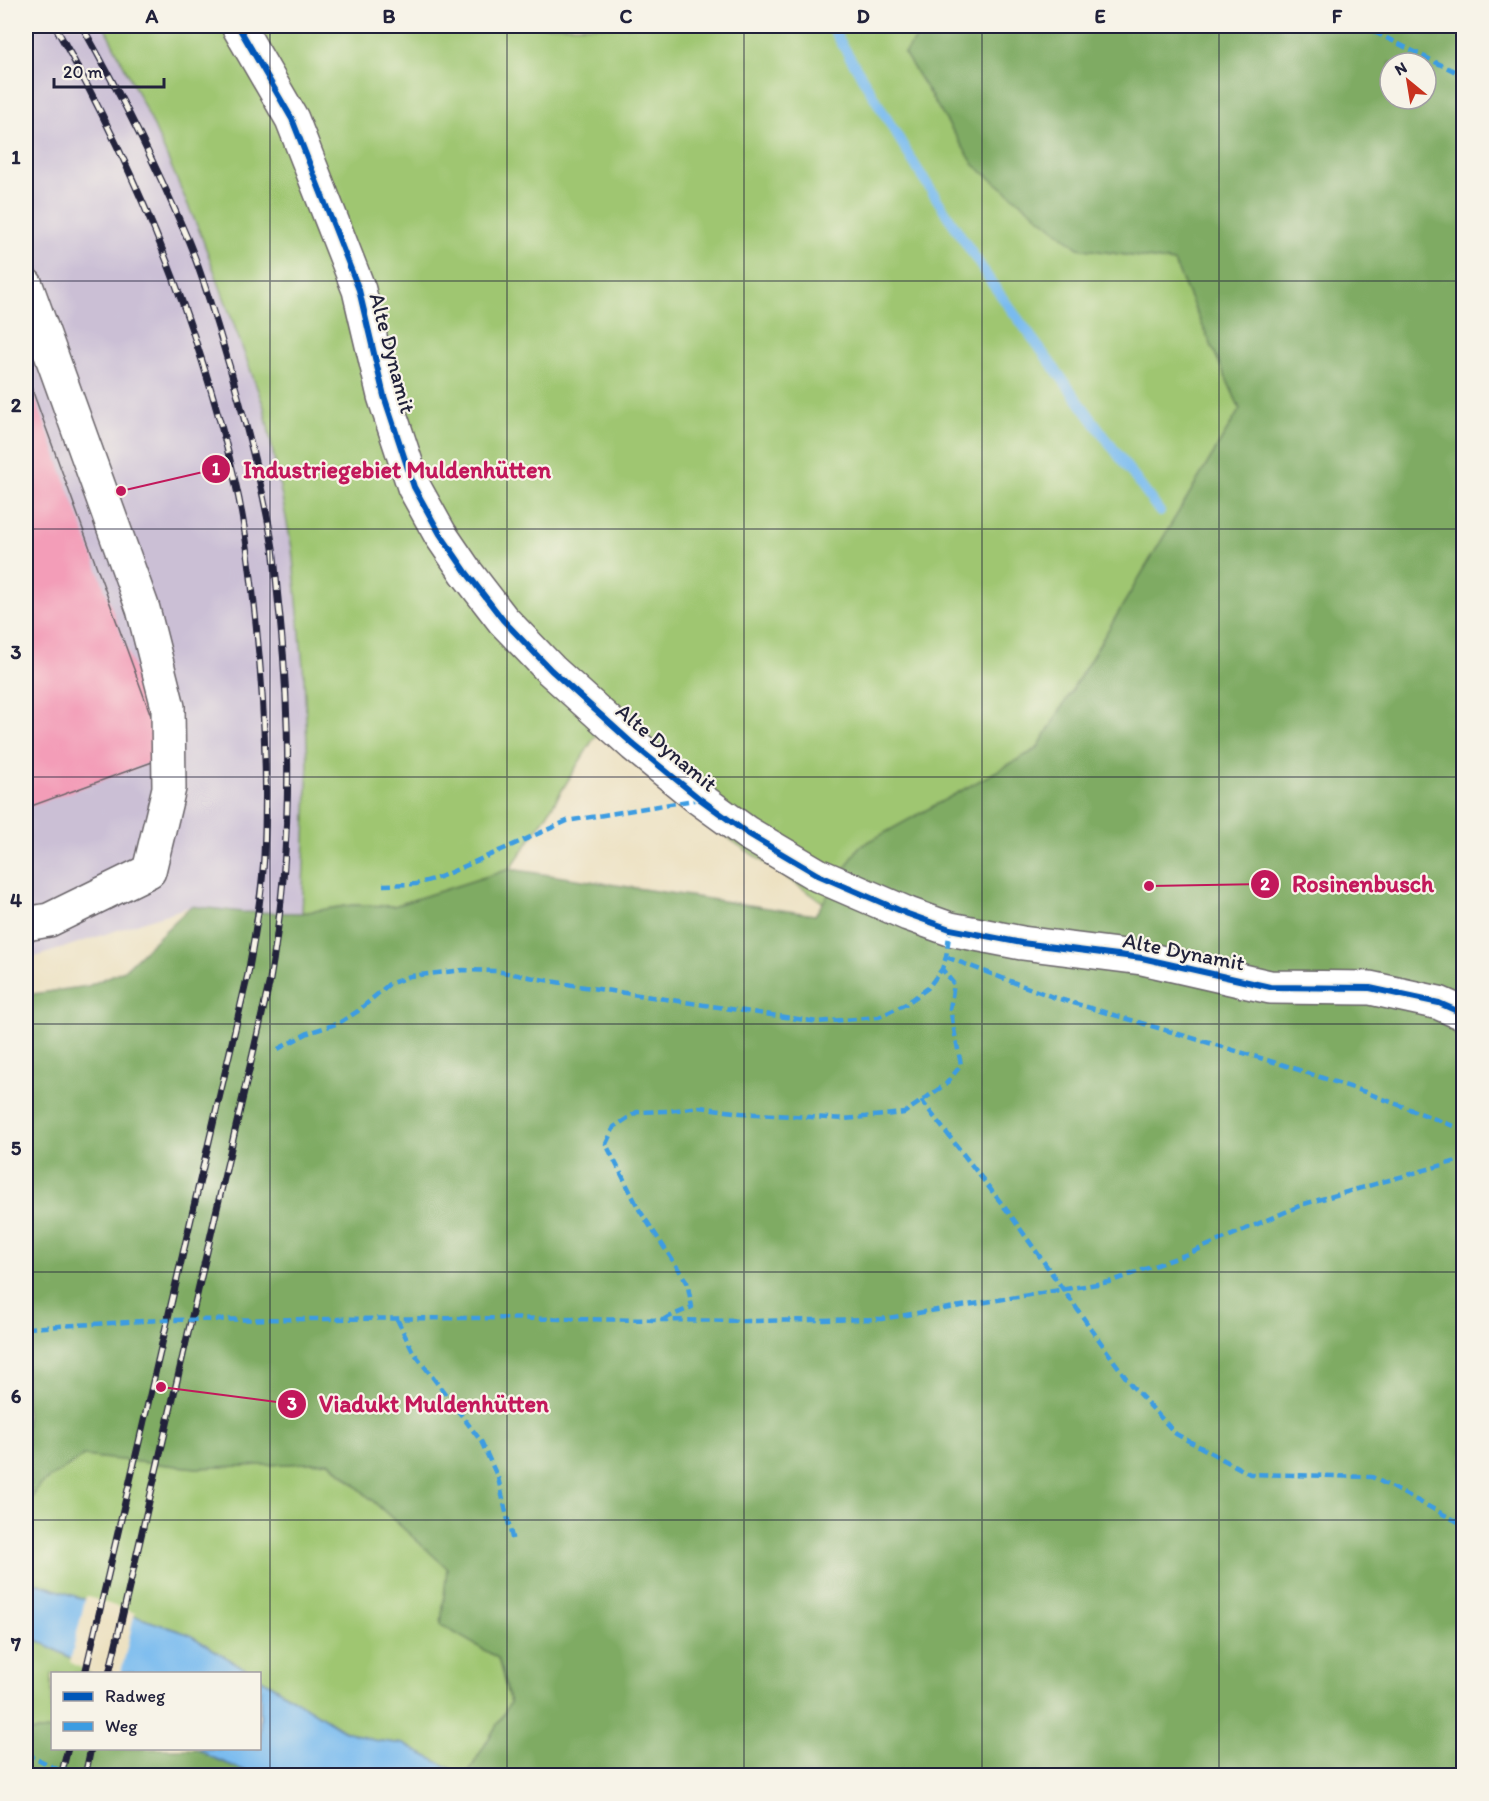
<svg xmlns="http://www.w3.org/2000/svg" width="1489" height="1801" font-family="Itim,sans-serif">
  <rect width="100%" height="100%" fill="#f7f3e8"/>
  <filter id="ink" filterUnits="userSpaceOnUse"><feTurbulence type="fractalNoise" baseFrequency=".0167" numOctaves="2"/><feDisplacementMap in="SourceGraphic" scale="12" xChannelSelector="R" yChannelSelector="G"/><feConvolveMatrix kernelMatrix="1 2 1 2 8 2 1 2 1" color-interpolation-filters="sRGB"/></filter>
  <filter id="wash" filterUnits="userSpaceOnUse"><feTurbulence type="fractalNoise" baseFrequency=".008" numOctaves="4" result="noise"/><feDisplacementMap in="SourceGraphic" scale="24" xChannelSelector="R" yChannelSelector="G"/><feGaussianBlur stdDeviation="1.35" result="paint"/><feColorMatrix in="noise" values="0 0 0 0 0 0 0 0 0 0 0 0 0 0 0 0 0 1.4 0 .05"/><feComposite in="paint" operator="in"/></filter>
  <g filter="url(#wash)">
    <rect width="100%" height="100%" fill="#ece0bf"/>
    <!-- industrial -->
    <path fill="#cbbfd5" d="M 26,26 L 104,26 L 151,120 L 201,235 L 264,407 L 292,548 L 304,677 L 308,764 L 302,913 L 242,912 L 191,906 L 26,960 Z"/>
    <!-- green -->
    <path fill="#9fc671" stroke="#607456" stroke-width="1.5" d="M 104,26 L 927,26 L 904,53 L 1078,248 L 1174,262 L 1240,409 L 1037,749 L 859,847 L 824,903 L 731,840 L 597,733 L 548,813 L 510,869 L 394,906 L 352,905 L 302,913 L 308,764 L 304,677 L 292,548 L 264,407 L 201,235 L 151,120 Z
      M 83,1456 L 197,1468 L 329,1462 L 448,1568 L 441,1624 L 498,1658 L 510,1703 L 467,1775 L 463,1775 L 403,1744 L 373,1740 L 343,1730 L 260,1678 L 260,1674 L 252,1673 L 188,1634 L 33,1582 L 26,1577 L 26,1510 L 39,1485 Z
      M 26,1634 L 99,1673 L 52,1674 L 52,1730 L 26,1732 Z"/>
    <!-- forest -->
    <path fill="#7fab63" stroke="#50664f" stroke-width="1.5" fill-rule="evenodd" d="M 927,26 L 1463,26 L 1463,1775 L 467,1775 L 510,1703 L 498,1658 L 441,1625 L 447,1568 L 330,1462 L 197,1468 L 83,1456 L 39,1485 L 26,1510 L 26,995 L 88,986 L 124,970 L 191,906 L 242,912 L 302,913 L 352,905 L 394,906 L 510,869 L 815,915 L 859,847 L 1037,749 L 1240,409 L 1174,262 L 1078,248 L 974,165 L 904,53 ZM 1390,63 L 1426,63 L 1426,99 L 1390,99 Z
      M 52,1730 L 52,1748 L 198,1749 L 209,1756 L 255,1775 L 26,1775 L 26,1732 Z"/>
    <!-- water -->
    <path fill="#79bbef" stroke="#4e6e95" stroke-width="1.5" d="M 26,1577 L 33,1582 L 188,1634 L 252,1673 L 99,1673 L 26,1634 Z
      M 260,1678 L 343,1730 L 373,1740 L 403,1744 L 463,1775 L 255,1775 L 209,1756 L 198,1749 L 260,1748 Z"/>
    <!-- pier -->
    <path fill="#ece0bf" d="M 86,1596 L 135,1613 L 121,1673 L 93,1674 L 70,1662 Z"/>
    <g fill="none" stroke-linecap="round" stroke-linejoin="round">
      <!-- stream -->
      <path stroke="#79bbef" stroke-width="10" d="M 831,26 L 918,170 L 991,282 L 1160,512"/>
    </g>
    <g id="blocks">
      <!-- building -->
      <path fill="#f39db8" d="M 26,373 L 166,757 L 26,808 Z"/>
    </g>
  </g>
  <g filter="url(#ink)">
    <use href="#blocks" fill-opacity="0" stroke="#696469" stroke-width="1.5"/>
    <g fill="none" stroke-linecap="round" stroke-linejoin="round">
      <defs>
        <path id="minor" d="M 238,26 L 292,119 L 359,290 L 384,396 L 414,487 L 440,534 L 466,572 L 503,620 L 551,670 L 634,745 L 700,799 L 747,833 L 818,875 L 908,914 L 950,929 L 1022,943 L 1142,958 L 1270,987 L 1370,988 L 1439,1003 L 1464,1014
          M 26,285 L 143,609 L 168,707 L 169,788 L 149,871 L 49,920 L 26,924"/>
      </defs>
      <!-- minor casing -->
      <use href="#minor" stroke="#696469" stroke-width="36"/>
      <!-- minor -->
      <use href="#minor" stroke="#fff" stroke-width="33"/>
      <defs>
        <path id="rail" d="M 55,26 C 135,168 198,321 235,481 C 246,528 251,575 256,623 C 264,700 268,778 264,856 C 262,895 255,935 248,974 L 85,1674
          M 82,26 C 121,95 157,167 188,240 C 205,281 217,325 230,368 C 247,427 263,487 273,548 C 276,571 277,594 280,617 C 292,738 291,860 270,980 L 109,1674
          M 61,1776 L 68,1748
          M 85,1776 L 91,1748"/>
      </defs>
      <!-- rail casing -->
      <use href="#rail" stroke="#22223b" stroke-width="7"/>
      <!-- rail -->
      <use href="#rail" stroke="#f7f3e8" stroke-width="4.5" stroke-dasharray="14" stroke-linecap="butt"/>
      <!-- quiet -->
      <path stroke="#3c9ce2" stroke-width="4.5" stroke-dasharray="9 4.5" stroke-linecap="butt" d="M 1362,26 L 1464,76
        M 1457,73 L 1464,89
        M 383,885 L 416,884 L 440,877 L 567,821 L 700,799
        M 946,957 L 1053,997 L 1284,1065 L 1365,1092 L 1464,1130
        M 278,1049 L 308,1033 L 339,1023 L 358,1011 L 389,984 L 410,976 L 463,970 L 496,971 L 578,986 L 818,1022 L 879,1017 L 906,1004 L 928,988 L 942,969 L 946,957 L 950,929
        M 921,1100 L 1009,1213 L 1131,1385 L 1176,1434 L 1250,1474 L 1372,1477 L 1464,1525
        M 397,1319 L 412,1350 L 481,1441 L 498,1478 L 513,1542
        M 664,1319 L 692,1307 L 687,1282 L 640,1211 L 606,1144 L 614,1127 L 637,1112 L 668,1111 L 700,1107 L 741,1113 L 844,1119 L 904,1113 L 946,1084 L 961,1065 L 950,1009 L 954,984 L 942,969
        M 26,1328 L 161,1320 L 473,1318 L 752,1321 L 881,1319 L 1109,1282 L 1190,1253 L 1304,1204 L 1464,1159
        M 26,1753 L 57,1769 L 97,1776"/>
      <defs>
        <path id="cycleway" d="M 238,26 L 292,119 L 359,290 L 384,396 L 414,487 L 440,534 L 466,572 L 503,620 L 551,670 L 634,745 L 700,799 L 747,833 L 818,875 L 908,914 L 950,929 L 1022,943 L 1142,958 L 1270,987 L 1370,988 L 1439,1003 L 1464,1014"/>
      </defs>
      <!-- cycleway casing -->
      <use href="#cycleway" stroke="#f7f3e8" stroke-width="10"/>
      <!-- cycleway -->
      <use href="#cycleway" stroke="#0057b8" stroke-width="6"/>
    </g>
  </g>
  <!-- grid -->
  <path fill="none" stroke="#22223b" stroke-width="1.5" stroke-opacity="0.55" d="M 270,26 L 270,1776M 507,26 L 507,1776M 744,26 L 744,1776M 982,26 L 982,1776M 1219,26 L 1219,1776M 26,281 L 1464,281M 26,529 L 1464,529M 26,777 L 1464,777M 26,1024 L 1464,1024M 26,1272 L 1464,1272M 26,1520 L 1464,1520"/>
  <g text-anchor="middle" stroke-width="4.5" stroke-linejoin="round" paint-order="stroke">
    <!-- street labels -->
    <g font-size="22" fill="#22223b" stroke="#f7f3e8">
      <text transform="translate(393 353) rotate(75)" y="8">Alte Dynamit</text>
      <text transform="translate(667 747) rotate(40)" y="8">Alte Dynamit</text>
      <text transform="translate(1184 951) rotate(11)" y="8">Alte Dynamit</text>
    </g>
  </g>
  <!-- callouts -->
  <path fill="none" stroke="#c2185b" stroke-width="2" d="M121 491L216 469M1149 886L1265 884M161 1387L292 1404"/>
  <g fill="#c2185b" stroke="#f7f3e8" stroke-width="2">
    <circle cx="121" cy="491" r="6"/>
    <circle cx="1149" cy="886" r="6"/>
    <circle cx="161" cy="1387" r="6"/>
    <circle cx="216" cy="469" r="15"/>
    <circle cx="1265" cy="884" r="15"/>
    <circle cx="292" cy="1404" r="15"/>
  </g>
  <g font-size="18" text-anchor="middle" font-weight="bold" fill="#fff">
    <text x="216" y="475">1</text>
    <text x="1265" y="890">2</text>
    <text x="292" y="1410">3</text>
  </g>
  <g font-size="24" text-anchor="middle" font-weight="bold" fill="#c2185b" stroke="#f7f3e8" stroke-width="4.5" stroke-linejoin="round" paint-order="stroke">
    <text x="397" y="478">Industriegebiet Muldenhütten</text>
    <text x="1363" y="892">Rosinenbusch</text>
    <text x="434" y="1412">Viadukt Muldenhütten</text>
  </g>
  <!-- margin -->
  <rect width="1489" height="1801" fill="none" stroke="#f7f3e8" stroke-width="66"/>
  <!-- legend -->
  <rect x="51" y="1672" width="210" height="78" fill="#f7f3e8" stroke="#a29fa3" stroke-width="1.5"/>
  <rect x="63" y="1692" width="30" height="9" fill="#0057b8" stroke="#a29fa3" stroke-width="1.5"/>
  <text x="105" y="1702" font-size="18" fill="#22223b">Radweg</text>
  <rect x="63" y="1722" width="30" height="9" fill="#3c9ce2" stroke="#a29fa3" stroke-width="1.5"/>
  <text x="105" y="1732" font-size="18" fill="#22223b">Weg</text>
  <!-- north arrow -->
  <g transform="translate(1408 81) rotate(330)"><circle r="28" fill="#f7f3e8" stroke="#a29fa3" stroke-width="1.5"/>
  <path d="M0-4.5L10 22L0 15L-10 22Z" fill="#c8321e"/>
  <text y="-9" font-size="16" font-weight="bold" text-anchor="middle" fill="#22223b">N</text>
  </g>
  <!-- scale -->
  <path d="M54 78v9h110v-9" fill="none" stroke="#22223b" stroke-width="3"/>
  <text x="63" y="78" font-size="18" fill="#22223b" stroke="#f7f3e8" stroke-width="4.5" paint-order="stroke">20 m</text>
  <rect x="33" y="33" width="1423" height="1735" fill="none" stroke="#22223b" stroke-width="2"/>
  <g font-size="20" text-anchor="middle" font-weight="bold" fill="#22223b">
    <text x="152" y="23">A</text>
    <text x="389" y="23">B</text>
    <text x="626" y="23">C</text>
    <text x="863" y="23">D</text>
    <text x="1100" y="23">E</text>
    <text x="1337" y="23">F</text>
    <text x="16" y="164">1</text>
    <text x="16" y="412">2</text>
    <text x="16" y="659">3</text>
    <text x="16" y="907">4</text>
    <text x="16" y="1155">5</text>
    <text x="16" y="1403">6</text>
    <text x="16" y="1651">7</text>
  </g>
</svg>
